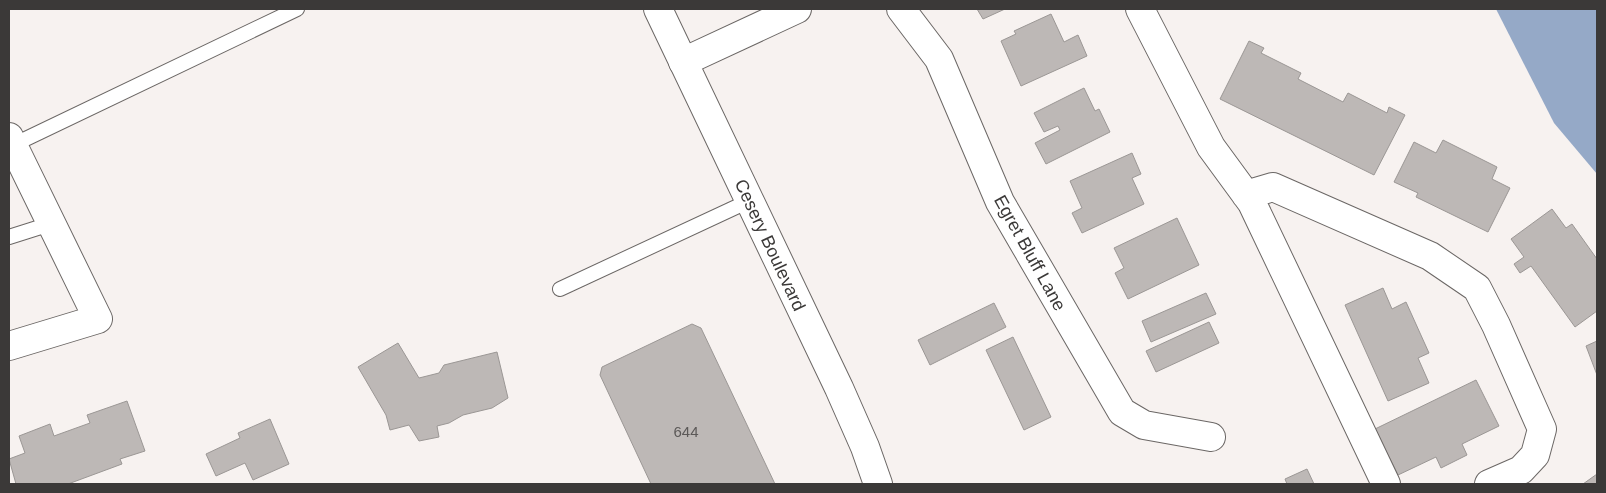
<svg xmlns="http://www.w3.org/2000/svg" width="1606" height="493" font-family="Helvetica,sans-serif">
  <rect width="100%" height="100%" fill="#f7f2f0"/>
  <!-- water -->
  <path fill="#95a9c7" d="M 1496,9 L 1597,9 L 1597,174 L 1554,123 Z"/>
  <!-- building -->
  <path fill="#bdb8b6" stroke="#9b9795" d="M 977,9 L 1005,9 L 983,19 Z
    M 1051,14 L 1064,42 L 1078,35 L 1087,56 L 1021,86 L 1001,41 L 1016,34 L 1014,31 Z
    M 1249,41 L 1264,48 L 1261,53 L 1301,73 L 1298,79 L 1343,102 L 1348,93 L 1387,113 L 1389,107 L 1405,115 L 1374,175 L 1220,99 Z
    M 1084,88 L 1095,111 L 1099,109 L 1110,132 L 1046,164 L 1035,143 L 1060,130 L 1058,126 L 1044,132 L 1034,113 Z
    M 1443,140 L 1497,167 L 1492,179 L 1510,188 L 1488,232 L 1416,197 L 1418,193 L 1394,182 L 1414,142 L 1436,153 Z
    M 1132,153 L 1141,174 L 1132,178 L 1144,204 L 1082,233 L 1072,213 L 1082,208 L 1070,181 Z
    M 1552,209 L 1566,228 L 1572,224 L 1597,259 L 1597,311 L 1575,327 L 1531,266 L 1520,273 L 1514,264 L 1524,257 L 1511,239 Z
    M 1177,218 L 1199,265 L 1128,299 L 1115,273 L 1124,268 L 1114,248 Z
    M 1383,288 L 1392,309 L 1406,302 L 1429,353 L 1418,358 L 1429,383 L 1388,401 L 1345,305 Z
    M 1206,293 L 1216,314 L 1151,342 L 1142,321 Z
    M 994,303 L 1006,327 L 930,365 L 918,340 Z
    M 1209,322 L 1219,343 L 1156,372 L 1146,351 Z
    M 692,324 L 701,328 L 775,484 L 651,484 L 600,375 L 602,367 Z
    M 1013,337 L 1051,417 L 1024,430 L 986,350 Z
    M 1597,341 L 1597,375 L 1586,346 Z
    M 398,343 L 419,378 L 439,373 L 444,365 L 497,352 L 508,398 L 492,408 L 463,415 L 449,423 L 437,426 L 439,437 L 419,441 L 409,425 L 390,430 L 386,415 L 358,367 Z
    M 1476,380 L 1499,426 L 1462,444 L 1467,455 L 1441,468 L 1436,457 L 1398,475 L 1375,429 Z
    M 127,401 L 145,451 L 120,459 L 122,464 L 68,484 L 16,484 L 9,459 L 25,453 L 19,436 L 50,424 L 54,436 L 90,423 L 87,415 Z
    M 270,419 L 289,464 L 253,480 L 245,463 L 216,476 L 206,454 L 240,438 L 238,433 Z
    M 1307,469 L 1314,484 L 1287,484 L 1285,479 Z
    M 1597,474 L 1597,484 L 1583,484 Z"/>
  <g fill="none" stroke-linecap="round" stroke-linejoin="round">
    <defs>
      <path id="lane" d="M 13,145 L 297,9
        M 9,237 L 50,224
        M 560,289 L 749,201"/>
      <path id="street" d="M 901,9 L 939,59 L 1000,202 L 1122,412 L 1144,425 L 1211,437
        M 1140,9 L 1211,147 L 1252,203 L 1386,484
        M 683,62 L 797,9
        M 9,137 L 98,319 L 9,346
        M 1246,195 L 1273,187 L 1430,256 L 1477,288 L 1496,325 L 1542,429 L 1535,455 L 1521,470 L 1489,484"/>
      <path id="secondary" d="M 658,9 L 839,388 L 865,447 L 878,484"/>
    </defs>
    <!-- lane casing -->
    <use href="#lane" stroke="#6b6765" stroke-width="16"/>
    <!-- street casing -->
    <use href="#street" stroke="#6b6765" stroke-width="30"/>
    <!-- secondary casing -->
    <use href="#secondary" stroke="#6b6765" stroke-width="30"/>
    <!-- lane -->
    <use href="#lane" stroke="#fff" stroke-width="14"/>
    <!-- street -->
    <use href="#street" stroke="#fff" stroke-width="28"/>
    <!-- secondary -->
    <use href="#secondary" stroke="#fff" stroke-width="28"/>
  </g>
  <g text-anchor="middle" stroke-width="5" stroke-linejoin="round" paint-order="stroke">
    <!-- number labels -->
    <g font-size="15" fill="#5c5958">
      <text x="686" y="437">644</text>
    </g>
    <!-- street labels -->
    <g font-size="18" fill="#3b3938" stroke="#fff">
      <text transform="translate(770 245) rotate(65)" y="6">Cesery Boulevard</text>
      <text transform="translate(1030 253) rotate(61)" y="6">Egret Bluff Lane</text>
    </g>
  </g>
  <!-- border -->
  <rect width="1606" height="493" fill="none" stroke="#3b3938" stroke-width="20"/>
</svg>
